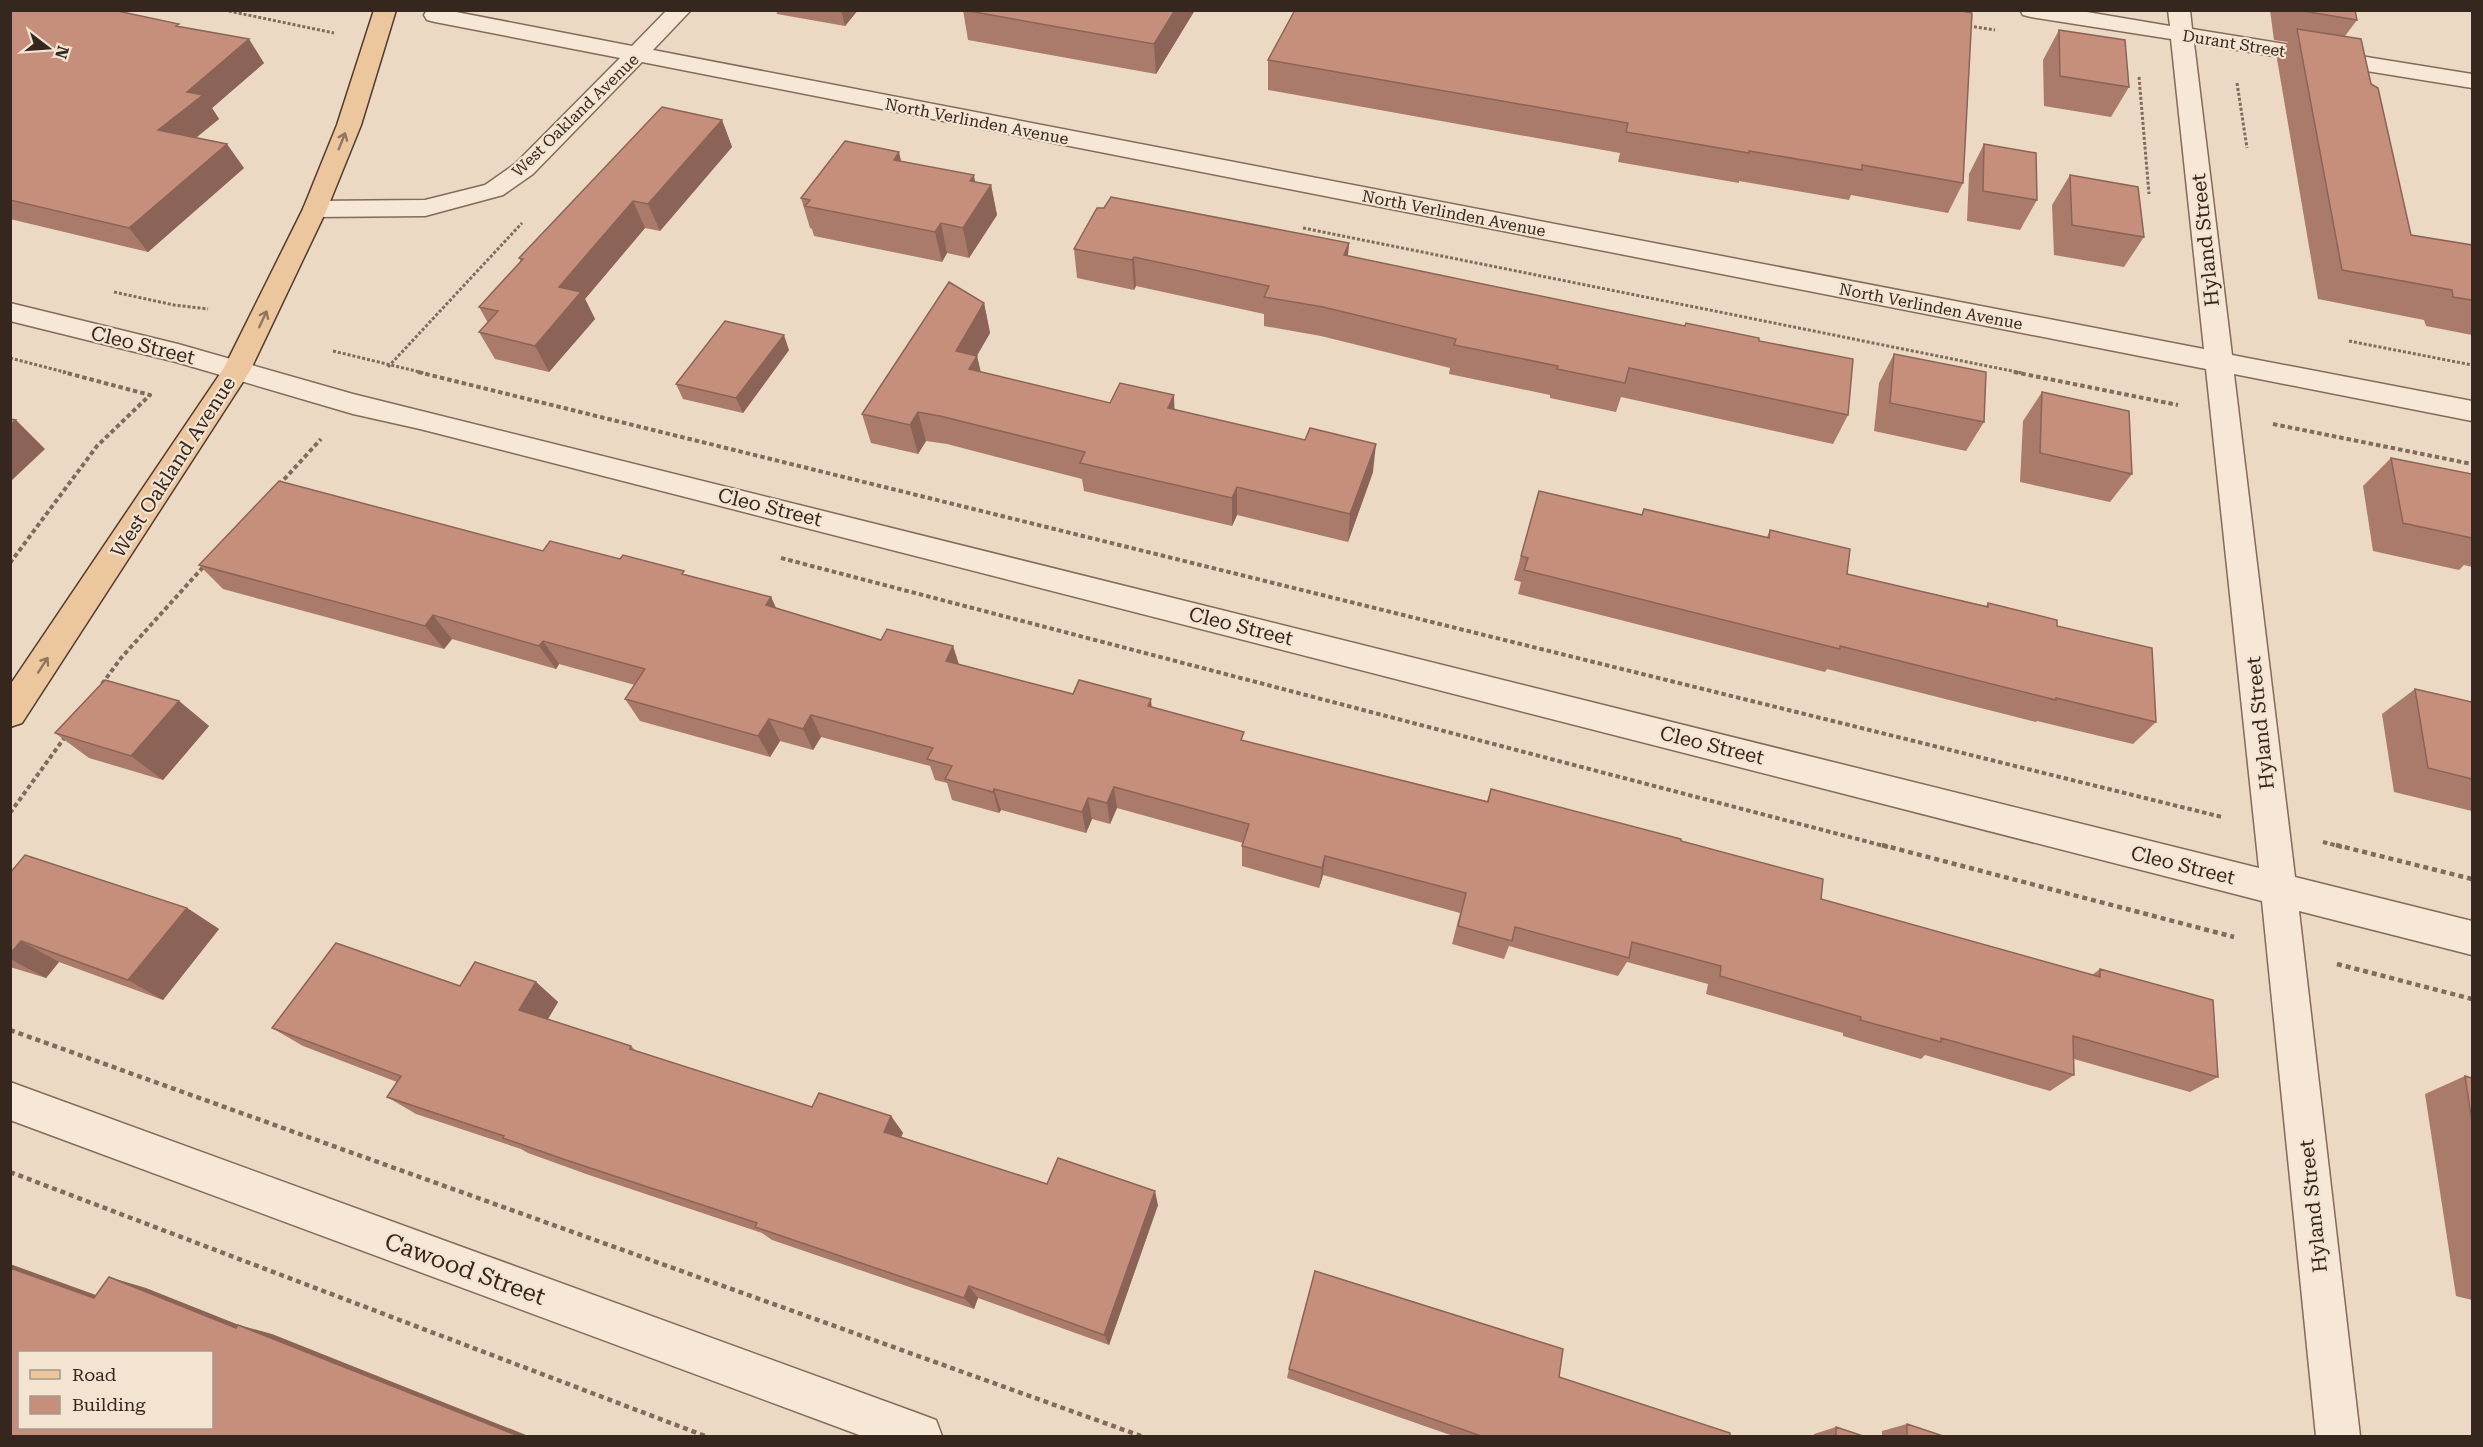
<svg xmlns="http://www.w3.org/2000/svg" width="2483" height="1447" font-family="'Roboto Serif',serif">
  <rect width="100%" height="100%" fill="#ebd9c3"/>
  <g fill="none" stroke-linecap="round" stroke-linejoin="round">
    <defs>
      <path id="minor" d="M 427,10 L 446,10 L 632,46 L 667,10 L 691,10 L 653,50 L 2204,349 L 2171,39 L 2031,17 L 2023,15 L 2020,10 L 2075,10 L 2170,26 L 2168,10 L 2190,10 L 2192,29 L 2472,74 L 2472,88 L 2194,43 L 2232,355 L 2472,401 L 2472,421 L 2234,374 L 2295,877 L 2472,921 L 2472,955 L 2299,911 L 2360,1436 L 2316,1436 L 2262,901 L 420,429 L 353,414 L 176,362 L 10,321 L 10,303 L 178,344 L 353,394 L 2259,868 L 2206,369 L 642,62 L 533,174 L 503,195 L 425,216 L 315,217 L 306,215 L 303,209 L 306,203 L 315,201 L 425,200 L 485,185 L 515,164 L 620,58 L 435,22 L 427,20 L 424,15 Z
        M 10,1082 L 920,1414 L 936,1420 L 942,1436 L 862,1436 L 10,1120 Z"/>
      <path id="major" d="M 374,10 L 396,10 L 361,125 L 327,209 L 250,371 L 22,723 L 10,727 L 10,685 L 224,368 L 303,209 L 337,125 Z"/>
    </defs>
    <!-- minor casing -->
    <use href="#minor" stroke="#846a5b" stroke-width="3"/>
    <!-- major casing -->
    <use href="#major" stroke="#523a2f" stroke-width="3"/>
    <!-- path-far2 -->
    <path stroke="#846a5b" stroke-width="3" stroke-dasharray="3 2" stroke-linecap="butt" d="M 224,10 L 334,33
      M 1969,26 L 1995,30
      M 2139,77 L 2149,194
      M 2237,83 L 2247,148
      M 1303,228 L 2022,373
      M 114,292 L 174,305 L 208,309
      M 2349,341 L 2472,365
      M 333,351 L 424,373
      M 10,358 L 68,373
      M 388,367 L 522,223"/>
    <!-- path-far1 -->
    <path stroke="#846a5b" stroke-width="4" stroke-dasharray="4.5 3" stroke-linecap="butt" d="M 418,372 L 2222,817
      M 2014,372 L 2178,405
      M 2273,424 L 2472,464
      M 279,485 L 321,439
      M 781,558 L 1888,847
      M 10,563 L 97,446 L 150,395 L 63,372
      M 102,684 L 121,658 L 205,565
      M 10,813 L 65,737
      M 2323,842 L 2342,847"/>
    <!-- path -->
    <path stroke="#846a5b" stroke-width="4.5" stroke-dasharray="5 4" stroke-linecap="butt" d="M 1882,845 L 2234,937
      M 2336,845 L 2472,879
      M 2337,964 L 2472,999
      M 10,1030 L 1141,1436
      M 10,1172 L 705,1436"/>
    <!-- minor -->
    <use href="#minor" fill="#f6e7d6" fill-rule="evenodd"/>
    <!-- major -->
    <use href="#major" fill="#ecc79d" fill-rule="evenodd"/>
  </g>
  <!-- wall -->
  <path fill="#aa7b6b" d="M 10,10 L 181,27 L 264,63 L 212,108 L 219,119 L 196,138 L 244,168 L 148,252 L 10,219 Z
    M 776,10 L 858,10 L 845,26 L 777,14 Z
    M 963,10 L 1195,10 L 1156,74 L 968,40 Z
    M 1295,10 L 1963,183 L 1948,213 L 1851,195 L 1849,200 L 1739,181 L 1739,183 L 1618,162 L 1620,153 L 1268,90 L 1268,60 Z
    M 2270,10 L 2355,10 L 2357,20 L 2345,36 L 2371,84 L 2411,235 L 2472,245 L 2472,335 L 2426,326 L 2424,320 L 2318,299 L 2277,59 L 2288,42 L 2274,40 Z
    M 2059,30 L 2129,87 L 2111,117 L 2044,106 L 2043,60 Z
    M 722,120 L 732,147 L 660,231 L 645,228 L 585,299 L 595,319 L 549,372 L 495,359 L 479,332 L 488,323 L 479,307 L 521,262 L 519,258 Z
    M 1984,144 L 2037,200 L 2020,230 L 1967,221 L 1969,174 Z
    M 901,161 L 975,182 L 991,185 L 997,215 L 969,258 L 947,253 L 942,262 L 814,236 L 812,229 L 810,228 L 801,198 Z
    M 2070,175 L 2144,237 L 2124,267 L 2054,255 L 2052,205 Z
    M 1349,243 L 1348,256 L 1759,341 L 1848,415 L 1833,444 L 1621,397 L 1616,412 L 1550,398 L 1550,395 L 1449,374 L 1450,368 L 1321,336 L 1264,326 L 1264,314 L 1136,286 L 1134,290 L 1077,278 L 1074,249 Z
    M 984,303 L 990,333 L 977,356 L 981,372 L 1110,403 L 1175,410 L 1373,472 L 1348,542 L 1237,515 L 1232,526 L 1084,491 L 1082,479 L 947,444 L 926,441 L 918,454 L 871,443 L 862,414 Z
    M 789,350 L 743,413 L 683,399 L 676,384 Z
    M 1894,354 L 1984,422 L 1966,451 L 1874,431 L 1879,383 Z
    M 2042,392 L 2132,474 L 2110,502 L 2020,482 L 2023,421 Z
    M 2391,458 L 2472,474 L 2472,567 L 2464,565 L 2459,570 L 2373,551 L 2363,486 Z
    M 1539,491 L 1642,515 L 1644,509 L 1767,537 L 1770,530 L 1847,574 L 1986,606 L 1988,603 L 2057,626 L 2156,722 L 2133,744 L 2037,721 L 2036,722 L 1827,669 L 1825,672 L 1518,594 L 1521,582 L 1514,580 Z
    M 543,551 L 687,575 L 771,597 L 776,608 L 881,640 L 953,646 L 959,664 L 1073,694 L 1152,707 L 1244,741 L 1487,801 L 1491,789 L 1681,841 L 1821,899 L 2092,975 L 2100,969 L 2218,1077 L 2190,1092 L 2074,1059 L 2074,1075 L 2050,1091 L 1925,1055 L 1921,1059 L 1843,1036 L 1843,1033 L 1706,994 L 1708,984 L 1627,962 L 1618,976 L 1509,946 L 1504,959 L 1452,944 L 1460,913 L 1323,875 L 1319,888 L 1242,866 L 1242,846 L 1243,843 L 1117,808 L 1110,824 L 1092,819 L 1086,833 L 1001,810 L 999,813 L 952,800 L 947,783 L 935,780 L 930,766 L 821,737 L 813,750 L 780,741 L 770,757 L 640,721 L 625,699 L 635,685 L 559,664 L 556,669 L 452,639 L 444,649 L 223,589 L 199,565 Z
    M 2415,689 L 2472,702 L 2472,811 L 2394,792 L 2382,714 Z
    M 179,701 L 209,726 L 163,780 L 89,758 L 55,733 Z
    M 10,873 L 187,908 L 219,929 L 163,1000 L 59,962 L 46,978 L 10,967 Z
    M 536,982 L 558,1002 L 548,1019 L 631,1046 L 636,1051 L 812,1107 L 891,1116 L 903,1133 L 901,1137 L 1047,1184 L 1158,1205 L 1109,1345 L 978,1298 L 974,1309 L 772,1240 L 762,1233 L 589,1175 L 528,1153 L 521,1149 L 416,1114 L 387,1097 L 397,1082 L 303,1046 L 272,1028 L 460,986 Z
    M 2465,1076 L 2472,1078 L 2472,1300 L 2456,1296 L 2425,1094 Z
    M 1289,1369 L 1559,1377 L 1730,1437 L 1456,1437 L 1287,1378 Z
    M 1907,1424 L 1946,1437 L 1882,1437 L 1882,1431 Z
    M 1836,1427 L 1866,1437 L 1814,1437 L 1814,1434 Z"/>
  <!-- shaded-wall -->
  <path fill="#8b6457" d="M 841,10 L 858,10 L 845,26 Z
    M 1175,10 L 1195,10 L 1156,74 L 1154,44 Z
    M 249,39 L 264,63 L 212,108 L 219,119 L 175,154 L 158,130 L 187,92 Z
    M 722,120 L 732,147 L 660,231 L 648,204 Z
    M 227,144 L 244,168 L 148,252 L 129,228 Z
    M 899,152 L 906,182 L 894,160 Z
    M 974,175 L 979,204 L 991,185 L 997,215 L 969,258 L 963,228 L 970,181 Z
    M 633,201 L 645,228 L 585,299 L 595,319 L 549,372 L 535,346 L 559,287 Z
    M 941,223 L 947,253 L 942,262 L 935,232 Z
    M 1349,243 L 1346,273 L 1344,255 Z
    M 1134,257 L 1136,286 L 1134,290 L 1132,260 Z
    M 984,303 L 990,333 L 962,380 L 956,351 Z
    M 784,335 L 789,350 L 743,413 L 736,398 Z
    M 977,356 L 983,385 L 969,369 Z
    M 1174,395 L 1175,424 L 1168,408 Z
    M 918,412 L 926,441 L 918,454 L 910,425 Z
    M 10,419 L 16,420 L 45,449 L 10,482 Z
    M 1376,444 L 1373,472 L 1348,542 L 1350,514 Z
    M 1237,487 L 1237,515 L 1232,526 L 1232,498 Z
    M 771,597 L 782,621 L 766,605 Z
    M 433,615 L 452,639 L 444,649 L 425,626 Z
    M 543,641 L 559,664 L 556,669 L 539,646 Z
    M 953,646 L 960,669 L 946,661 Z
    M 1151,699 L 1153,721 L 1148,706 Z
    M 179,701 L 209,726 L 163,780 L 131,756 Z
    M 811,715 L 821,737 L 813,750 L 803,729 Z
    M 769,719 L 780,741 L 770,757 L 758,736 Z
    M 1114,787 L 1117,808 L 1110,824 L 1107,803 Z
    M 994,789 L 1001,810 L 999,813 L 993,792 Z
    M 1088,798 L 1092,819 L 1086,833 L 1082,812 Z
    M 1325,856 L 1323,875 L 1319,888 L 1322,868 Z
    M 187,908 L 219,929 L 163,1000 L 128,980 Z
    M 21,941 L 59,962 L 46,978 L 10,959 L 10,954 Z
    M 536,982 L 558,1002 L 542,1029 L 519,1010 Z
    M 891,1116 L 903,1133 L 896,1148 L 884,1132 Z
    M 1155,1191 L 1158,1205 L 1109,1345 L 1104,1335 Z
    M 10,1264 L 132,1308 L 94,1298 L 10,1268 Z
    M 109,1277 L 146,1288 L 239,1325 L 272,1334 L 531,1437 L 521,1437 L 236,1328 Z
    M 969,1286 L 978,1298 L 974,1309 L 964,1298 Z"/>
  <!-- building -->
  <path fill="#c68f7c" stroke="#8b6457" stroke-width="1.5" fill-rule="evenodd" d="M 10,10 L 113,10 L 179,24 L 176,26 L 249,39 L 187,92 L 203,95 L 158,130 L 227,144 L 129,228 L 10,200 Z
    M 963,10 L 1175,10 L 1154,44 Z
    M 1295,10 L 1956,10 L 1972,13 L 1963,183 L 1862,165 L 1862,170 L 1749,151 L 1749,153 L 1626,132 L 1628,123 L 1268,60 Z
    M 2297,10 L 2355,10 L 2357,20 Z
    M 2297,29 L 2361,39 L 2371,84 L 2378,88 L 2411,235 L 2472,245 L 2472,300 L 2453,297 L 2452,290 L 2342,270 Z
    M 2059,30 L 2125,40 L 2129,87 L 2060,76 Z
    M 662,107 L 722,120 L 648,204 L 633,201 L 559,287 L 581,292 L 535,346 L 479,332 L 498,311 L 479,307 L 523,259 L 519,258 Z
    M 845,141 L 899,152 L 894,160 L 974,175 L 970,181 L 991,185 L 963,228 L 941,223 L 935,232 L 805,206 L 810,200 L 801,198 Z
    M 1984,144 L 2036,153 L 2037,200 L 1983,191 Z
    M 2070,175 L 2138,187 L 2144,237 L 2072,225 Z
    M 1111,197 L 1349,243 L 1344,255 L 1685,326 L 1686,323 L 1759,338 L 1759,341 L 1853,359 L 1848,415 L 1629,368 L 1625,383 L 1557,369 L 1558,366 L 1454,345 L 1456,339 L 1323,307 L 1264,297 L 1269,286 L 1134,257 L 1132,260 L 1074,249 L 1097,208 L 1104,208 Z
    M 949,282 L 984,303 L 956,351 L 977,356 L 969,369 L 1110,403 L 1120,383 L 1174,395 L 1168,408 L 1305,440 L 1310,428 L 1376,444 L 1350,514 L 1237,487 L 1232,498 L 1080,463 L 1085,452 L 940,416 L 918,412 L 910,425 L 862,414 Z
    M 725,321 L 784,335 L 736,398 L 676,384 Z
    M 1894,354 L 1986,372 L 1984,422 L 1890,403 Z
    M 2042,392 L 2129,411 L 2132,474 L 2040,453 Z
    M 10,419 L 16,420 L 10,425 Z
    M 2391,458 L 2472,474 L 2472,538 L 2403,523 Z
    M 279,481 L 543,551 L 550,541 L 620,559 L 623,555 L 684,571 L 682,574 L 771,597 L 766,605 L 881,640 L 887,629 L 953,646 L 946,661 L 1073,694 L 1079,680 L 1151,699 L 1148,706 L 1244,732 L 1241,740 L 1488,802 L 1491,789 L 1681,839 L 1681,841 L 1823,879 L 1821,899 L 2100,977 L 2100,969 L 2213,1000 L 2218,1077 L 2073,1036 L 2074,1075 L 1941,1038 L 1941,1042 L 1860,1020 L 1861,1017 L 1720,976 L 1721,966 L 1632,942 L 1629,958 L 1515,927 L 1512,941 L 1458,926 L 1466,893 L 1325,856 L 1322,868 L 1242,846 L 1249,824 L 1114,787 L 1107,803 L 1088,798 L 1082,812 L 994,789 L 993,792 L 945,779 L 952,766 L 927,759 L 933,748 L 811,715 L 803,729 L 769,719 L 758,736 L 625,699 L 645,669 L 543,641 L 539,646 L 433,615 L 425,626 L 199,565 Z
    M 1539,491 L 1642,515 L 1644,509 L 1769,538 L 1770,530 L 1850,549 L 1847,574 L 1988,607 L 1988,603 L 2057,620 L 2057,626 L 2152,648 L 2156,722 L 2056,698 L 2056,700 L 1840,646 L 1840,649 L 1524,570 L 1528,558 L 1521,556 Z
    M 105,680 L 179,701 L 131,756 L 55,733 Z
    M 2415,689 L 2472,702 L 2472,779 L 2428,768 Z
    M 25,855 L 187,908 L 128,980 L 21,941 L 10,954 L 10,873 Z
    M 336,943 L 460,986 L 475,962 L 536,982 L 519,1010 L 631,1046 L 630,1049 L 812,1107 L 819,1093 L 891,1116 L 884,1132 L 1047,1184 L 1058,1158 L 1155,1191 L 1104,1335 L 969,1286 L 964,1298 L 755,1227 L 757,1223 L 566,1160 L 503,1138 L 504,1136 L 387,1097 L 401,1076 L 272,1028 Z
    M 2465,1076 L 2472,1078 L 2472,1122 Z
    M 10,1268 L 94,1298 L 109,1277 L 236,1328 L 238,1325 L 521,1437 L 10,1437 ZM 20,1353 L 212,1353 L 212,1428 L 20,1428 Z
    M 1315,1271 L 1563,1349 L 1559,1377 L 1730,1433 L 1730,1437 L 1484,1437 L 1289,1369 Z
    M 1907,1424 L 1946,1437 L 1907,1437 Z
    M 1836,1427 L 1866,1437 L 1836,1437 Z"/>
  <!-- one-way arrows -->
  <defs><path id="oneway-shaft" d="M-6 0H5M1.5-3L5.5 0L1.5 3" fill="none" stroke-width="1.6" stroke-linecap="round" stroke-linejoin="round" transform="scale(1.5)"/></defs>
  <g stroke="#90765e">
    <use href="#oneway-shaft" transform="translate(342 141) rotate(-68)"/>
    <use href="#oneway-shaft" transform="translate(263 319) rotate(-65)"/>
    <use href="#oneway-shaft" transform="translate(43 665) rotate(-57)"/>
  </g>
  <g text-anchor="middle" stroke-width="4.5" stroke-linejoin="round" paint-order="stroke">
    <!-- far-street labels -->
    <g font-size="16" fill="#35261e" stroke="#f3e4d2">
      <text transform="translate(2234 43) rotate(9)" y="6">Durant Street</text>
      <text transform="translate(575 115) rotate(-44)" y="6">West Oakland Avenue</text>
      <text transform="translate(977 121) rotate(11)" y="6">North Verlinden Avenue</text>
      <text transform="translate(1454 213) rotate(11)" y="6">North Verlinden Avenue</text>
      <text transform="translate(1931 306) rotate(11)" y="6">North Verlinden Avenue</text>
    </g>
    <!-- street labels -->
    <g font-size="20" fill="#35261e" stroke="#f3e4d2">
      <text transform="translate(2205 240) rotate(-96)" y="7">Hyland Street</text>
      <text transform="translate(143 345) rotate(14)" y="7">Cleo Street</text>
      <text transform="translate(173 467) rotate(-57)" y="7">West Oakland Avenue</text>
      <text transform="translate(770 507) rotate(14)" y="7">Cleo Street</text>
      <text transform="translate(1241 626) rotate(14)" y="7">Cleo Street</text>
      <text transform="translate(2260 723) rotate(-96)" y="7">Hyland Street</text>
      <text transform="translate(1712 745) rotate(14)" y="7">Cleo Street</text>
      <text transform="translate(2183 865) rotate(14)" y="7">Cleo Street</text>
      <text transform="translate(2313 1206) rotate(-96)" y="7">Hyland Street</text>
    </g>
    <!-- near-street labels -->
    <g font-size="24" fill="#35261e" stroke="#f3e4d2">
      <text transform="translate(465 1269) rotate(20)" y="8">Cawood Street</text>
    </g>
  </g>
  <!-- border -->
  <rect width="2483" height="1447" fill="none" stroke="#35261e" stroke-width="24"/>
  <!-- legend -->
  <rect x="18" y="1351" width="195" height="78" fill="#f3e4d2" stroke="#a7988a" stroke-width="1.5"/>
  <rect x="30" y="1370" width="30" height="9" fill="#ecc79d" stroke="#a7988a" stroke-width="1.5"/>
  <text x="72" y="1381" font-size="18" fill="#35261e">Road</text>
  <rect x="30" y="1396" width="30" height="18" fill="#c68f7c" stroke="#a7988a" stroke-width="1.5"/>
  <text x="72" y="1411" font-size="18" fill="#35261e">Building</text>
  <!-- north arrow -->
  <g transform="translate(48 48) rotate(107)" stroke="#f3e4d2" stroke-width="4.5" paint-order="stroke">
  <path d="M0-4.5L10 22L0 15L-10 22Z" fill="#35261e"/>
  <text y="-9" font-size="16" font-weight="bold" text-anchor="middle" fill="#35261e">N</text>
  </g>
</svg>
